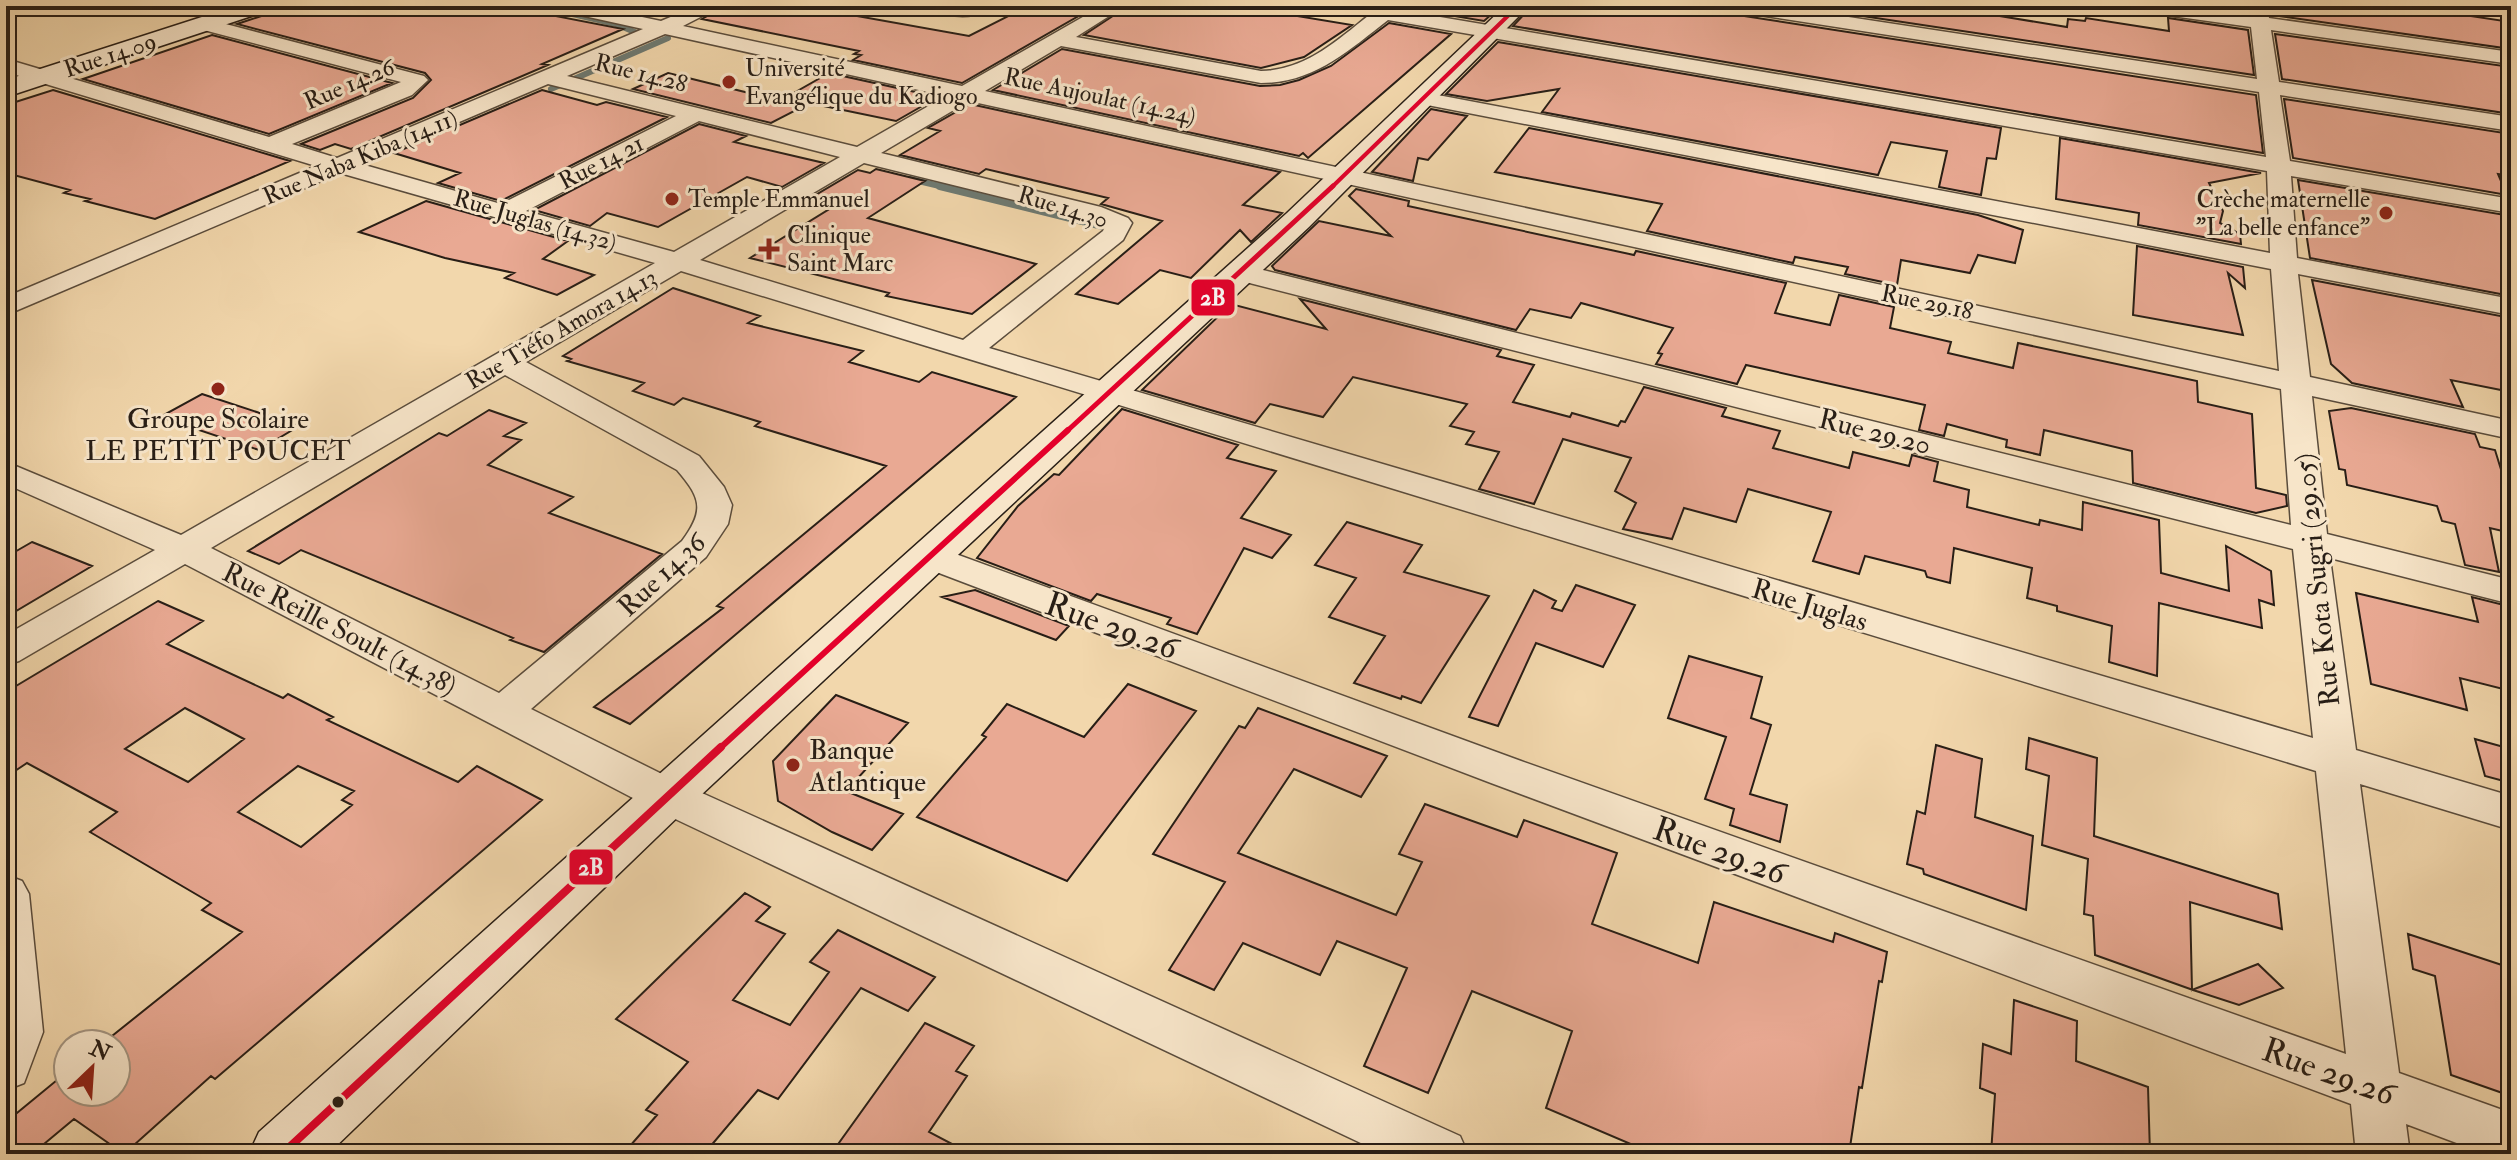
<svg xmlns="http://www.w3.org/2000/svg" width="2517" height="1160" font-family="'IM FELL Double Pica',serif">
  <rect width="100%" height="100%" fill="#f2d7ac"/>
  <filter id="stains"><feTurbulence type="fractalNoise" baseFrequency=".0025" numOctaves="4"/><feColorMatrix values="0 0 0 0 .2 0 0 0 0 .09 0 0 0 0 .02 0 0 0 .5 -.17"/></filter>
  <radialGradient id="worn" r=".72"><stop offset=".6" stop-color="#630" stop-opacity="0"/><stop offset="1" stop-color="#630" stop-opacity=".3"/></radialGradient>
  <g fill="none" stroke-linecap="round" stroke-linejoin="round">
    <!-- stream-far1 -->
    <path stroke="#6e7a72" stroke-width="6" d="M 538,6 L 616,24 L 637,33
      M 2488,6 L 2511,9
      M 551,89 L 668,38
      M 910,179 L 948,188"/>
    <!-- stream -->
    <path stroke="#6e7a72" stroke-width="8" d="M 940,186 L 1119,230"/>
  </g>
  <!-- building -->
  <path fill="#e9a993" stroke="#281e16" stroke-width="2" fill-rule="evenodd" d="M 292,6 L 504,6 L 623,29 L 542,64 L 548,65 L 351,149 L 335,144 L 320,150 L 301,144 L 413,98 L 431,80 L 425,73 L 237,24 Z
    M 725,6 L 801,6 L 969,36 L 1028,6 L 1096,6 L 962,83 L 853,60 L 861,55 L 854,54 L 859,51 L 702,19 Z
    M 1128,6 L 1236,6 L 1352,25 L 1304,57 L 1261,68 L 1084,35 Z
    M 1395,6 L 1501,6 L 1484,21 Z
    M 1532,6 L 1679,6 L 2256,95 L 2263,153 L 1513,26 Z
    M 1796,6 L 1988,6 L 1987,14 L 2067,27 L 2068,19 L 2085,21 L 2086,18 L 2169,31 L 2168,18 L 2248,30 L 2254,75 Z
    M 2270,6 L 2404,6 L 2511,22 L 2511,49 L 2272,15 Z
    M 1389,23 L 1451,34 L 1308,158 L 1303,153 L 1299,156 L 993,90 L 1062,49 L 1260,86 L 1280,85 L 1299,80 L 1331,66 Z
    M 2275,34 L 2511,67 L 2511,114 L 2282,79 Z
    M 212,35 L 392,83 L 269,134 L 83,79 Z
    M 1498,42 L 2001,128 L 1996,159 L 1987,158 L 1981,195 L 1939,187 L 1947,151 L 1891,142 L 1878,175 L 1542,112 L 1559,89 L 1487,101 L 1446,94 Z
    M 668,73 L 749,93 L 806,105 L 771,123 L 633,89 Z
    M 829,73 L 938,97 L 896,121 L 785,98 Z
    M 53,90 L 290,161 L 155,219 L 85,201 L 90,199 L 64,193 L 70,190 L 6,173 L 6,105 Z
    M 542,90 L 597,105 L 606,102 L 667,117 L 501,201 L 438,183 L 460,173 L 394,153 Z
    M 2284,99 L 2511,134 L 2511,176 L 2498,174 L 2507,195 L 2293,158 Z
    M 970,104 L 1280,172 L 1243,205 L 1282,213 L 1251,242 L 1240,230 L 1191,278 L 1160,270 L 1118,304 L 1076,294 L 1162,221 L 1101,204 L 1108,198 L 986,169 L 979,174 L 900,155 L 940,131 L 928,128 Z
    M 1431,109 L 1467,116 L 1428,160 L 1418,158 L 1413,181 L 1372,172 Z
    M 699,124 L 746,136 L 734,142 L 824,163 L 782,187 L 747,177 L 658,227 L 607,213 L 590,226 L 534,210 Z
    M 1529,128 L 1978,215 L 2023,230 L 2015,263 L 1978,255 L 1970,273 L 1901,260 L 1897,285 L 1845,274 L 1848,267 L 1795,257 L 1793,263 L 1647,231 L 1662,204 L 1495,172 Z
    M 2060,138 L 2261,173 L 2209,183 L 2223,211 L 2220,223 L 2240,234 L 2241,244 L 2138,225 L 2139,213 L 2056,199 Z
    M 876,169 L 925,181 L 868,218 L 1036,264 L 972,314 L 886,296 L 889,293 L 750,258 L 839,203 L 814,196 L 858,170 L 870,173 Z
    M 2298,180 L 2511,216 L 2511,296 L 2310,258 Z
    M 1356,189 L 1409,201 L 1408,206 L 1634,255 L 1636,251 L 1786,283 L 1775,313 L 1830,325 L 1839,295 L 1894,307 L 1890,328 L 1951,342 L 1948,353 L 2013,368 L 2018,343 L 2197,381 L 2198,402 L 2252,414 L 2256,488 L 2286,495 L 2287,506 L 2256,513 L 2133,483 L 2132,451 L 2044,430 L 2040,455 L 2006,447 L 2007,440 L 1947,424 L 1944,436 L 1919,430 L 1925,405 L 1746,365 L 1737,384 L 1656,364 L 1662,354 L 1658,353 L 1673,328 L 1581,303 L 1571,318 L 1530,309 L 1516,330 L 1275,270 L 1272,266 L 1319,221 L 1391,236 L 1349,196 Z
    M 426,201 L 568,241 L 543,259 L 594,275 L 557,295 L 505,278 L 514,273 L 445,258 L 359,232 Z
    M 2137,246 L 2243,267 L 2245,288 L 2228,273 L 2243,335 L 2133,315 Z
    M 2312,280 L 2511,318 L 2511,392 L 2451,380 L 2463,407 L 2352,383 L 2331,364 Z
    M 673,288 L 760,316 L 748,323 L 863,351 L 849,362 L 919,382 L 932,372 L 1016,397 L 630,724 L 594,707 L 723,608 L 717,606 L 886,466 L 755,426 L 760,422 L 683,398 L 674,405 L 633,391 L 644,383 L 567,361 L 571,359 L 563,356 Z
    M 1300,299 L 1501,350 L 1497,356 L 1534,365 L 1513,402 L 1570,417 L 1572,413 L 1618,426 L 1621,421 L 1625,422 L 1644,387 L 1726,408 L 1722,416 L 1780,431 L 1773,448 L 1849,468 L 1853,452 L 1909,466 L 1912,455 L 1938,462 L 1934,481 L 1969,490 L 1967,507 L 2039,525 L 2040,520 L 2082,530 L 2083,502 L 2159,520 L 2161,573 L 2229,591 L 2226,546 L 2271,571 L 2274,605 L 2259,600 L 2262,628 L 2159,603 L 2157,676 L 2109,662 L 2112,626 L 2057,611 L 2057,606 L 2027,598 L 2032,568 L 1954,548 L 1950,583 L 1927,577 L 1925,571 L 1865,556 L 1859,574 L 1813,561 L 1831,512 L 1748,489 L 1736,522 L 1684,508 L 1672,539 L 1623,529 L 1636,503 L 1615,491 L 1631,458 L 1563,439 L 1534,504 L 1479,489 L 1499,452 L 1466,444 L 1474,432 L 1450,426 L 1467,404 L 1353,377 L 1323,417 L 1270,404 L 1255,423 L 1142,390 L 1231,304 L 1326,329 Z
    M 202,394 L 299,426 L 259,450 L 160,417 Z
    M 2351,408 L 2475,434 L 2480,447 L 2495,450 L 2503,476 L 2511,478 L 2511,533 L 2490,528 L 2499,572 L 2465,565 L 2455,524 L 2442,521 L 2437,506 L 2347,485 L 2345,470 L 2339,469 L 2329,411 Z
    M 1122,409 L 1238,445 L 1227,458 L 1276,471 L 1241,518 L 1291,535 L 1272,558 L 1244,548 L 1197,634 L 1167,624 L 1171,618 L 1097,594 L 1091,601 L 977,558 L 1018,506 L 1054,474 L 1059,475 Z
    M 489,410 L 526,423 L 504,436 L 521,440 L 488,465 L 573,497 L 549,513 L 662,554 L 544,652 L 510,640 L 513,638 L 301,550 L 279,564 L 248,551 L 439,433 L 447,436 Z
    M 1347,522 L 1422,545 L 1404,572 L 1489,596 L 1421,703 L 1402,696 L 1401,699 L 1354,683 L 1385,636 L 1329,617 L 1356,578 L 1315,565 Z
    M 32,542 L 92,566 L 6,617 L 6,557 Z
    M 1576,585 L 1635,605 L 1603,667 L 1536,643 L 1498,726 L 1469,717 L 1534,590 L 1556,601 L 1552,608 L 1562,611 Z
    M 975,590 L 1069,626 L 1056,640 L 942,597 Z
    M 2356,593 L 2478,622 L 2472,597 L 2504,605 L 2511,632 L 2511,691 L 2460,678 L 2467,710 L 2371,684 Z
    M 158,601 L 203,621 L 167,644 L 283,698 L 288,694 L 333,717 L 327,720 L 458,782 L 477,766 L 542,800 L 215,1079 L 211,1076 L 124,1154 L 74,1119 L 32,1154 L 6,1154 L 6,1122 L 68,1071 L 68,1092 L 116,1092 L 116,1044 L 102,1044 L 242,932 L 202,910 L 211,903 L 90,832 L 117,812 L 27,763 L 6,777 L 6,692 ZM 185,708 L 244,739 L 188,782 L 125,749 ZM 298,766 L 354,791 L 342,800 L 352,805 L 301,847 L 238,812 Z
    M 1689,656 L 1762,677 L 1751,718 L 1771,725 L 1750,794 L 1787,805 L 1780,842 L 1730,825 L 1734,809 L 1705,799 L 1726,737 L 1668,718 Z
    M 1128,684 L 1196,711 L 1067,881 L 917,817 L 986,737 L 982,735 L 1007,704 L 1084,737 Z
    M 836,695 L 908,723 L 846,791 L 903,814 L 872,850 L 832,832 L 778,801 L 773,761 Z
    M 1258,708 L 1387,756 L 1361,797 L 1294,769 L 1238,853 L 1396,915 L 1422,862 L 1399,854 L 1425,804 L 1517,837 L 1524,820 L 1617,853 L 1592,924 L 1698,963 L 1714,902 L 1833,942 L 1835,933 L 1887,952 L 1882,982 L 1879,981 L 1862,1088 L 1859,1087 L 1849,1154 L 1654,1154 L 1546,1108 L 1572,1031 L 1472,991 L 1428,1093 L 1364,1066 L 1407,968 L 1337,941 L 1320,975 L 1243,943 L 1214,990 L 1169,970 L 1225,882 L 1153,854 L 1239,726 L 1245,728 Z
    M 2029,738 L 2097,758 L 2094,836 L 2278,894 L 2282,929 L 2190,902 L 2192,990 L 2258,964 L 2283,988 L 2239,1005 L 2193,990 L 2095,955 L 2093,916 L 2084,914 L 2088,859 L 2042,845 L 2049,776 L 2026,769 Z
    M 2475,739 L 2511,749 L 2511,783 L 2485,776 Z
    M 1936,745 L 1982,759 L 1975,817 L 2033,836 L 2026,910 L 1924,874 L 1923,869 L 1907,864 L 1917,811 L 1925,814 Z
    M 745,893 L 770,907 L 756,921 L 785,934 L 733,1000 L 790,1025 L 829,972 L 810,962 L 838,930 L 935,977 L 908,1011 L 861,988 L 778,1099 L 758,1090 L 704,1154 L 623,1154 L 657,1115 L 646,1110 L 688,1062 L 616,1019 Z
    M 2408,934 L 2511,968 L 2511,1096 L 2451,1075 L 2435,976 L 2413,969 Z
    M 2014,1000 L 2077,1021 L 2076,1061 L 2148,1087 L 2150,1154 L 1991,1154 L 1995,1094 L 1980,1088 L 1983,1044 L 2011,1054 Z
    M 925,1023 L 974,1046 L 956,1071 L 967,1076 L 929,1132 L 971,1154 L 831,1154 Z"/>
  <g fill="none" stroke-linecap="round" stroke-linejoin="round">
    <defs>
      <path id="street" d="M 555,6 L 590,6 L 661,21 L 697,6 L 722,6 L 683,26 L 962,86 L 1102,6 L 1125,6 L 1076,37 L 1261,71 C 1305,70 1335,42 1368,16 L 1335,10 L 1333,6 L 1375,6 L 2266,157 L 2259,92 L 1739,12 L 1730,6 L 1776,6 L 2257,79 L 2251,27 L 2143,12 L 2134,6 L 2183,6 L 2250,15 L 2249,6 L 2267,6 L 2269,18 L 2511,52 L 2511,64 L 2271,30 L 2279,82 L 2511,117 L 2511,131 L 2280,95 L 2290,161 L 2511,199 L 2511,213 L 2291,176 L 2297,258 L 2511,299 L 2511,315 L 2298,274 L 2310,377 L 2511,421 L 2511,439 L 2312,396 L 2327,534 L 2511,580 L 2511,604 L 2330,558 L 2356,750 L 2511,796 L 2511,830 L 2360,784 L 2399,1073 L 2511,1113 L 2511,1154 L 2486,1154 L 2406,1124 L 2410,1154 L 2356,1154 L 2351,1104 L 1491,783 L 918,565 L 912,557 L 918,549 L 930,546 L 942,549 L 1521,761 L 2346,1054 L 2316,771 L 681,271 L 526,362 L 699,456 L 724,487 L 732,505 L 728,524 L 706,557 L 531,709 L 682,784 L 1460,1136 L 1468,1154 L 1384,1154 L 652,808 L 185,564 L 19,661 L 6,665 L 6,635 L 155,550 L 6,484 L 6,462 L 181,535 L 655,263 L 340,173 L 6,315 L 6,297 L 316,166 L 6,72 L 6,59 L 269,137 L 401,82 L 196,28 L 193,24 L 196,20 L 203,18 L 424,76 L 428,80 L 412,95 L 292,144 L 337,158 L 643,29 L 557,10 ZM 1388,20 L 2267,171 L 2270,253 L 1422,92 L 1411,98 L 1422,104 L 2271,269 L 2279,371 L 985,91 L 1061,46 L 1261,83 C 1314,83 1348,51 1388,20 ZM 665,34 L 946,96 L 857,147 L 567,76 ZM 548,84 L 676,116 L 501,204 L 361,164 ZM 969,101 L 2281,389 L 2291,525 L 1239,264 L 1230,266 L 1226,272 L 1230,278 L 2293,549 L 2313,738 L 989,348 L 1123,240 L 1132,223 L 1128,218 L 1101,207 L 881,153 ZM 699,121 L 840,157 L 674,252 L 526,211 ZM 864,163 L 1083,217 L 1105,226 L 1103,231 L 963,340 L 700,260 ZM 505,375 L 677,470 C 701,498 705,510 682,541 L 499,693 L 211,548 Z
        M 917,6 L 996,6 C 980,22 940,15 919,10 Z
        M 6,875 L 22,881 L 29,894 L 43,1032 L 24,1083 L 6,1090 Z"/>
      <path id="secondary" d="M 236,6 L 270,6 L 267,11 L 6,97 L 6,80 Z
        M 1505,6 L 1529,6 L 1309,227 L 685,810 L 328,1154 L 249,1154 L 259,1132 L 1287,213 Z"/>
    </defs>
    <!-- street casing -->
    <use href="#street" stroke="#5a4c3c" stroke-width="3"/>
    <!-- secondary casing -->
    <use href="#secondary" stroke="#281e16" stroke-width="3"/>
    <!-- street -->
    <use href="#street" fill="#f7e5c9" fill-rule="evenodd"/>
    <!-- secondary -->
    <use href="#secondary" fill="#f7e5c9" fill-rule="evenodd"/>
    <defs>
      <path id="bus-1-far3" d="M 1331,188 L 1518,6"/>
      <path id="bus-1-far2" d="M 1066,432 L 1333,186"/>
      <path id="bus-1-far1" d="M 719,749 L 1068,430"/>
      <path id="bus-1" d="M 282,1154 L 721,747"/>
    </defs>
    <!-- bus-1-far3 casing -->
    <use href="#bus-1-far3" stroke="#f7e5c9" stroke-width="8"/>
    <!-- bus-1-far2 casing -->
    <use href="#bus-1-far2" stroke="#f7e5c9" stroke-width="10"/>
    <!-- bus-1-far1 casing -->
    <use href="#bus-1-far1" stroke="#f7e5c9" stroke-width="12"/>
    <!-- bus-1 casing -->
    <use href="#bus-1" stroke="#f7e5c9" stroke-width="14"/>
    <!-- bus-1-far3 -->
    <use href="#bus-1-far3" stroke="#e4002b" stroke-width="4"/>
    <!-- bus-1-far2 -->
    <use href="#bus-1-far2" stroke="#e4002b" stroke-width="5"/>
    <!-- bus-1-far1 -->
    <use href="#bus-1-far1" stroke="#e4002b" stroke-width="6"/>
    <!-- bus-1 -->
    <use href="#bus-1" stroke="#e4002b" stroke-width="8"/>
  </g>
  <!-- markers -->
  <g fill="#8f2418" stroke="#f7e5c9" stroke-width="3">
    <circle cx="729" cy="82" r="8"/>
    <circle cx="672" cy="199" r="8"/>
    <circle cx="2386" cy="213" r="8"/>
    <path d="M765 237h8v8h8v8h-8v8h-8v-8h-8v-8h8z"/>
    <circle cx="218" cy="389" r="8"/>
    <circle cx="793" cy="765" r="8"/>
  </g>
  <circle fill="#281e16" stroke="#f7e5c9" stroke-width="3" cx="338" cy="1102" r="7"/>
  <g text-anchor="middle" stroke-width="6" stroke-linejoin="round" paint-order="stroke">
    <!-- far-street labels -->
    <g font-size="24" fill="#281e16" stroke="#f7e5c9">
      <text transform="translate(110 55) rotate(-18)" y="8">Rue 14.09</text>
      <text transform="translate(641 73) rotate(14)" y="8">Rue 14.28</text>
      <text transform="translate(349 84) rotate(-23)" y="8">Rue 14.26</text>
      <text transform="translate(1100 96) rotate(12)" y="8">Rue Aujoulat (14.24)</text>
      <text transform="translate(360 157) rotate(-23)" y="8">Rue Naba Kiba (14.11)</text>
      <text transform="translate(601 162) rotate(-27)" y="8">Rue 14 21</text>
      <text transform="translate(1063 207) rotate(17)" y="8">Rue 14.30</text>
      <text transform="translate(535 220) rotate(16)" y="8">Rue Juglas (14.32)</text>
      <text transform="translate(1927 302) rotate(12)" y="8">Rue 29.18</text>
      <text transform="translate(561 329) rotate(-30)" y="8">Rue Tiéfo Amora 14.13</text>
    </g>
    <!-- far-poi labels -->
    <g font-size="24" fill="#281e16" stroke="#f7e5c9" text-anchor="start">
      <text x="745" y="76">Université<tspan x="745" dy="28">Evangélique du Kadiogo</tspan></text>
      <text x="688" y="207">Temple Emmanuel</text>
      <text x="2370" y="207" text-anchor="end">Crèche maternelle<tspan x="2370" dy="28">"La belle enfance"</tspan></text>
      <text x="787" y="243">Clinique<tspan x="787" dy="28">Saint Marc</tspan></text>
    </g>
    <!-- poi labels -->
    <g font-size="28" fill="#281e16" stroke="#f7e5c9">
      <text x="218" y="428">Groupe Scolaire<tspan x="218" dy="32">LE PETIT POUCET</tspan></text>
      <text x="809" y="759" text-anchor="start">Banque<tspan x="809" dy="32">Atlantique</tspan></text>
    </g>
    <!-- street labels -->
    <g font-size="28" fill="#281e16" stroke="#f7e5c9">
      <text transform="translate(1875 431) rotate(14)" y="10">Rue 29.20</text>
      <text transform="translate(661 574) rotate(-43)" y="10">Rue 14.36</text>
      <text transform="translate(2316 580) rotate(-96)" y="10">Rue Kota Sugri (29.05)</text>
      <text transform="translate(1810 604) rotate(17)" y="10">Rue Juglas</text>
      <text transform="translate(340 628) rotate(27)" y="10">Rue Reille Soult (14.38)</text>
    </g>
    <!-- near-street labels -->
    <g font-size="34" fill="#281e16" stroke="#f7e5c9">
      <text transform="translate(1112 625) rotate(20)" y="12">Rue 29.26</text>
      <text transform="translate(1720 850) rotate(20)" y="12">Rue 29.26</text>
      <text transform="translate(2329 1071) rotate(20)" y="12">Rue 29.26</text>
    </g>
  </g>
  <g stroke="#f7e5c9" stroke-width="3">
    <rect x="1190" y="278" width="46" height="39" rx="8" fill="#e4002b"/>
    <rect x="568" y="848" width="46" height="38" rx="8" fill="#e4002b"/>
  </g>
  <g font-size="22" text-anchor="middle" font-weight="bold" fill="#fff">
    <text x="1213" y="305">2B</text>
    <text x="591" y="875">2B</text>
  </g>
  <!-- margin -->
  <rect width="2517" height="1160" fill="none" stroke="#f2d7ac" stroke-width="32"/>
  <rect x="8" y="8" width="2501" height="1144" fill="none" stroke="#281e16" stroke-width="4"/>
  <rect x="16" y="16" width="2485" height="1128" fill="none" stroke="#281e16" stroke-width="2"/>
  <!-- north arrow -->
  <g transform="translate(92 1068) rotate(25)"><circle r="38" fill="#f7e5c9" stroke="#a49581" stroke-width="2"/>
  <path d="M0-6L14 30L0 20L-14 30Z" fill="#8f2418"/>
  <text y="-12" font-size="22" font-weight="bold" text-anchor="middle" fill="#281e16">N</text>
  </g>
  <rect width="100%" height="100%" filter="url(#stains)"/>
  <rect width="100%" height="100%" fill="url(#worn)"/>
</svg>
